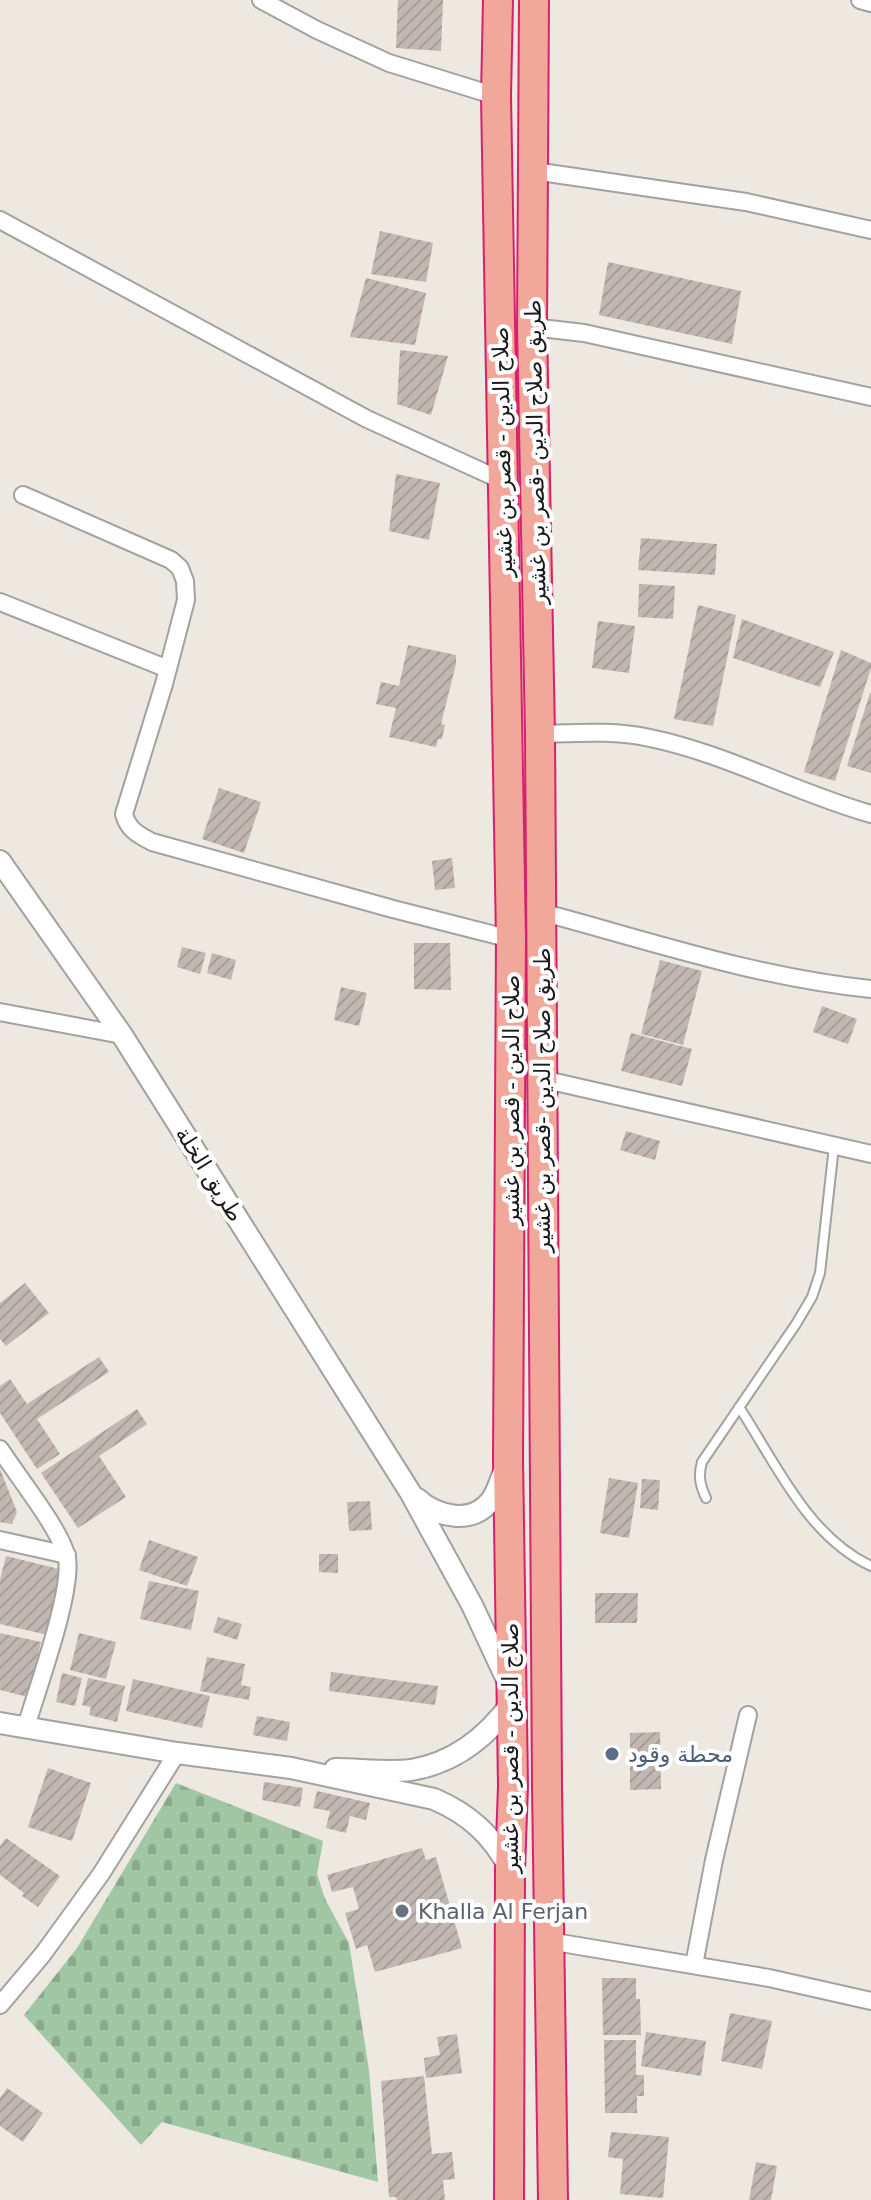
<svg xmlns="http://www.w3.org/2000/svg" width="871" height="2200" font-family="'DejaVu Sans','Noto Naskh Arabic',sans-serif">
  <defs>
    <pattern id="cemetery-stones" width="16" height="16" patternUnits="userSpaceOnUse" patternTransform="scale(2)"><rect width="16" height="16" fill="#a1c6a4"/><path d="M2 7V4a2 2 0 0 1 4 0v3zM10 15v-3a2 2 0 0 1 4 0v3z" fill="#8aaa8d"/></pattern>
    <pattern id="building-hatch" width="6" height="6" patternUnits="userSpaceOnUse" patternTransform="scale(2)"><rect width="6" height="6" fill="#c1b7b0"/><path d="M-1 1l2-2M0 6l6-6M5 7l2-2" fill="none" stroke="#a59d97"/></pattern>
  </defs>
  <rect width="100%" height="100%" fill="#ede8e0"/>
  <!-- cemetery -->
  <path fill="url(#cemetery-stones)" d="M 176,1783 L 323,1841 L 317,1874 L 325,1899 L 349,1943 L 369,2070 L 378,2182 L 162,2122 L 141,2145 L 24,2015 L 77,1948 Z"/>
  <!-- building -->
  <path fill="url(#building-hatch)" d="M 398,0 L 443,0 L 441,51 L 396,48 Z
    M 380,231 L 433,243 L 426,282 L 371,274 Z
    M 608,262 L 741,291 L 732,344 L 599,315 Z
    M 366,278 L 426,293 L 415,345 L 350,337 Z
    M 400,350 L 448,356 L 431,415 L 397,404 Z
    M 396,474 L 440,483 L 429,540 L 389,531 Z
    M 641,538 L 717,544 L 715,575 L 638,570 Z
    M 639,584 L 675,586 L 673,619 L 638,617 Z
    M 698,605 L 736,615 L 713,726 L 674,719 Z
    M 742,619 L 834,652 L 820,687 L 733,658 Z
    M 598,621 L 635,626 L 629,673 L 592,668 Z
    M 408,645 L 456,655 L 456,664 L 441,724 L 445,725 L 442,739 L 438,739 L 436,747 L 389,737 L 396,708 L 376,704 L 381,682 L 399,686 Z
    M 841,650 L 871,663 L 871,668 L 835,781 L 804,772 Z
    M 870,693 L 871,693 L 871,773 L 847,766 Z
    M 219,788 L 261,802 L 244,853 L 202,839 Z
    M 452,858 L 455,888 L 435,890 L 432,861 Z
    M 414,943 L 450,943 L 451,990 L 414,989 Z
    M 182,947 L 206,953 L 200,974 L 177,967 Z
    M 212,953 L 236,960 L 231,980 L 207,973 Z
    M 660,960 L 702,971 L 683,1045 L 641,1034 Z
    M 341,987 L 367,993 L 359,1026 L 334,1020 Z
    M 822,1006 L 857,1019 L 848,1044 L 813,1032 Z
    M 631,1033 L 692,1049 L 682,1086 L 621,1071 Z
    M 626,1131 L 660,1141 L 655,1160 L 620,1150 Z
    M 25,1283 L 49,1313 L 6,1346 L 0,1339 L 0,1303 Z
    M 99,1357 L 109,1372 L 37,1419 L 60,1454 L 37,1469 L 0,1413 L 0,1386 L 10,1379 L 27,1404 Z
    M 137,1409 L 147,1424 L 99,1456 L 126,1497 L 78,1528 L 41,1473 Z
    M 0,1469 L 17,1512 L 12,1524 L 0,1522 Z
    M 609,1478 L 638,1483 L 629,1538 L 600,1533 Z
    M 642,1479 L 660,1480 L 658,1510 L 640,1508 Z
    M 370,1501 L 372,1530 L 349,1531 L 347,1502 Z
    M 149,1540 L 198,1557 L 187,1586 L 139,1570 Z
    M 319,1554 L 338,1554 L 338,1573 L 319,1572 Z
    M 6,1556 L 63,1570 L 48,1635 L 0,1624 L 0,1580 Z
    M 149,1581 L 199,1591 L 191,1630 L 140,1619 Z
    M 595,1593 L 638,1593 L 637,1623 L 595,1623 Z
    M 218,1617 L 242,1624 L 237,1640 L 213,1632 Z
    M 0,1633 L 41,1642 L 28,1697 L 0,1690 Z
    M 79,1633 L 116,1642 L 106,1679 L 70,1670 Z
    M 207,1657 L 245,1664 L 241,1685 L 251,1687 L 249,1700 L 200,1691 Z
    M 331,1672 L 438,1686 L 435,1705 L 329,1691 Z
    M 62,1673 L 82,1678 L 75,1706 L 56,1702 Z
    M 88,1678 L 125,1686 L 117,1722 L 89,1715 L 91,1707 L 82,1705 Z
    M 133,1679 L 210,1696 L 202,1728 L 126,1711 Z
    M 257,1716 L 290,1722 L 287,1741 L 253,1735 Z
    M 660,1732 L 661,1789 L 630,1790 L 630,1733 Z
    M 48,1768 L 91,1783 L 72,1841 L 28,1827 Z
    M 264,1782 L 303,1788 L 300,1807 L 262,1800 Z
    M 317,1791 L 370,1803 L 366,1820 L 350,1816 L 346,1833 L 326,1828 L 330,1811 L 313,1808 Z
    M 6,1838 L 60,1876 L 38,1907 L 22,1896 L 24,1893 L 0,1875 L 0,1846 Z
    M 422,1848 L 426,1860 L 436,1857 L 462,1948 L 375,1972 L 367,1945 L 356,1949 L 345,1913 L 359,1909 L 353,1887 L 332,1892 L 327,1875 Z
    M 602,1978 L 636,1978 L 636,1999 L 640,1999 L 641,2035 L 603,2035 Z
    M 730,2013 L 772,2021 L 762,2069 L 721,2061 Z
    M 646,2032 L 706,2041 L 701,2076 L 641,2066 Z
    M 457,2034 L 462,2073 L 426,2078 L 424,2058 L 440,2055 L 437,2037 Z
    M 604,2040 L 636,2040 L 636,2075 L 644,2075 L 644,2096 L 637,2096 L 637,2113 L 605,2113 Z
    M 424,2076 L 432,2154 L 452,2152 L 455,2179 L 443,2180 L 445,2200 L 397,2200 L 396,2197 L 389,2197 L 381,2081 Z
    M 7,2088 L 43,2113 L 23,2142 L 0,2126 L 0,2098 Z
    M 611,2132 L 669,2137 L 663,2198 L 620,2194 L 623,2159 L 608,2157 Z
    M 756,2162 L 777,2166 L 771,2200 L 749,2200 Z"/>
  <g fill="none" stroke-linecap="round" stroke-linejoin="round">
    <defs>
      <path id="service" d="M 739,1407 C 776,1463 807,1536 871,1566
        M 706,1498 C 700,1485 698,1476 702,1462 L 796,1324 L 812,1297 L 820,1273 L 834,1146"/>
      <path id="minor" d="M 261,0 L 317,30 L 389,63 L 496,96
        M 860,0 L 871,3
        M 534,171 L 746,202 L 871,230
        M 0,220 L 367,419 L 503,481
        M 532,327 L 584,333 L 871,397
        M 23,495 L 171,560 L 180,568 L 185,581 L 186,600 L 164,684 L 124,814 C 128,830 139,835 152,842 L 393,909 L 511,939
        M 0,602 L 168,669
        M 540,734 C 576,733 614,730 650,738 C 727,754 796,793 871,814
        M 541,912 C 650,941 759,978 871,989
        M 0,1012 L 122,1035
        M 542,1079 L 871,1154
        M 0,1449 C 18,1477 57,1525 66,1554 C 76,1584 36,1692 26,1727
        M 0,1540 L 67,1555
        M 549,1941 L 769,1978 L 871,2001
        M 694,1965 L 714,1860 L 748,1715
        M 0,2005 L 43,1954 L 101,1874 L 177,1753"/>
      <path id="tertiary" d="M 0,861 L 122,1035 L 410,1492 L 472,1605 L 507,1680
        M 416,1498 C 437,1517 473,1526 492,1499 C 498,1490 501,1479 505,1468
        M 0,1723 L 177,1753 L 291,1768 L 434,1799 C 469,1814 492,1835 510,1869
        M 335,1769 C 359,1769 387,1773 411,1770 C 454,1763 488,1736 513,1701"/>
      <path id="trunk" d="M 498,0 L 496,96 L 511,939 L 508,1458 L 513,1786 L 510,1869 L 509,2200
        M 534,0 L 532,327 L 540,734 L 547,1786 L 553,2200"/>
    </defs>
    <!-- service casing -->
    <use href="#service" stroke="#a2a2a2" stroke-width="12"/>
    <!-- minor casing -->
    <use href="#minor" stroke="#a2a2a2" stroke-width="20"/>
    <!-- tertiary casing -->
    <use href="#tertiary" stroke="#a2a2a2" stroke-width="24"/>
    <!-- trunk casing -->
    <use href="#trunk" stroke="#d6226c" stroke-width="32"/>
    <!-- service -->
    <use href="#service" stroke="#fff" stroke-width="8"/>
    <!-- minor -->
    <use href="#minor" stroke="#fff" stroke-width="16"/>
    <!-- tertiary -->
    <use href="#tertiary" stroke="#fff" stroke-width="20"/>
    <!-- trunk -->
    <use href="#trunk" stroke="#f1a89a" stroke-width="28"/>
  </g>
  <!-- markers -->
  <circle fill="#5c6f8a" stroke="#fff" stroke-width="3" cx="612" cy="1754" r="8"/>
  <circle fill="#6b7280" stroke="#fff" stroke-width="3" cx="402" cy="1911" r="8"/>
  <g text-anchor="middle" stroke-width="8" stroke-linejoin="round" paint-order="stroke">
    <!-- street labels -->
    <g font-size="22" fill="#1b1b1b" stroke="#fff">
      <text transform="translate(502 452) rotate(-91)" y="8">صلاح الدين - قصر بن غشير</text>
      <text transform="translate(535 452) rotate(-91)" y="8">طريق صلاح الدين -قصر بن غشير</text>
      <text transform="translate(511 1100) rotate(-90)" y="8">صلاح الدين - قصر بن غشير</text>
      <text transform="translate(542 1100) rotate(-90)" y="8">طريق صلاح الدين -قصر بن غشير</text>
      <text transform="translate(210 1174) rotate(58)" y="8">طريق الخلة</text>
      <text transform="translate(510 1748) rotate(-90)" y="8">صلاح الدين - قصر بن غشير</text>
    </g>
    <!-- service labels -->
    <g font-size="22" fill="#4e5e75" stroke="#fff" text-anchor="start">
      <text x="628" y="1762">محطة وقود</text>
    </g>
    <!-- worship labels -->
    <g font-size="22" fill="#5b616d" stroke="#fff" text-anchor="start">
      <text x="418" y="1919">Khalla Al Ferjan</text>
    </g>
  </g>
</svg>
